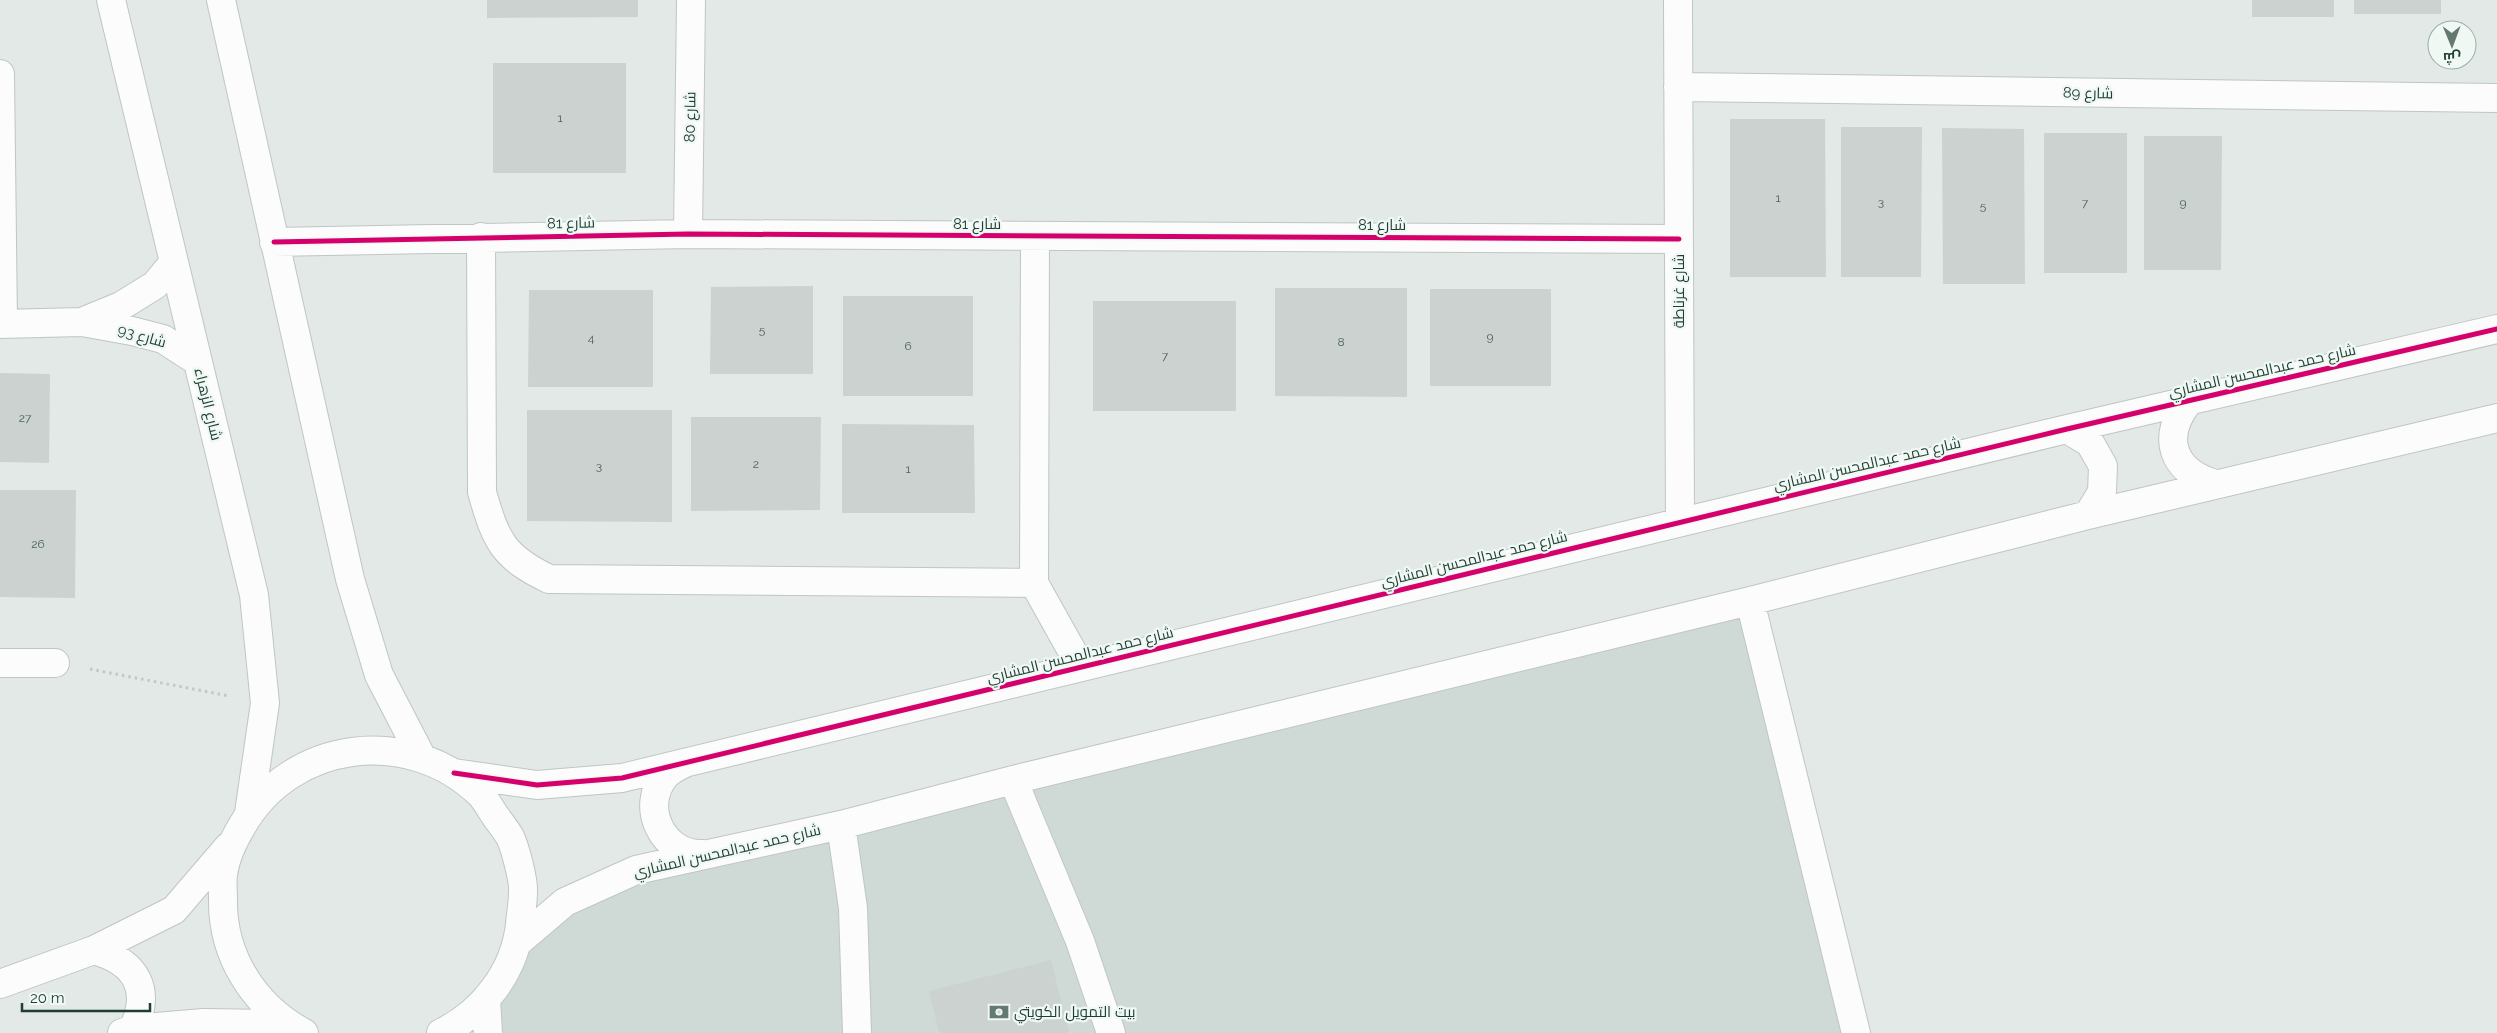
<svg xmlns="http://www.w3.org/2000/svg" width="2497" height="1033" font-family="Raleway,Cairo,sans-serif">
  <rect width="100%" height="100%" fill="#e2e9e6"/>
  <!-- built -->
  <path fill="#cfdad6" d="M 1750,601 L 1856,1033 L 488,1033 L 505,973 L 565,902 Z"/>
  <!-- building -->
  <path fill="#ccd2d0" d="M 487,0 L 638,0 L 638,17 L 487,18 Z
    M 2252,0 L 2334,0 L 2334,17 L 2252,17 Z
    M 2354,0 L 2441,0 L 2441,14 L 2354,14 Z
    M 493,63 L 626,63 L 626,173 L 493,173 Z
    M 1730,119 L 1825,119 L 1826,277 L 1730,277 Z
    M 1841,127 L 1922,127 L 1921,277 L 1841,277 Z
    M 1942,128 L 2024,129 L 2025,284 L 1943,284 Z
    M 2044,133 L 2127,133 L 2127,273 L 2044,273 Z
    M 2144,136 L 2222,136 L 2221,270 L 2144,270 Z
    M 813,286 L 813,374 L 710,374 L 711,287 Z
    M 1275,288 L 1407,288 L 1407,397 L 1275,396 Z
    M 1430,289 L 1551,289 L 1551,386 L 1430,386 Z
    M 529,290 L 653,290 L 653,387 L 528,387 Z
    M 843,296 L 973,296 L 973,396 L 843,396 Z
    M 1093,301 L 1236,301 L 1236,411 L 1093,411 Z
    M 0,373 L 50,374 L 49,463 L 0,462 Z
    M 527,410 L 672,410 L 672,522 L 527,521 Z
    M 691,417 L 821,417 L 820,510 L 691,511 Z
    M 842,424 L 974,425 L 975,513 L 842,513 Z
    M 0,490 L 76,490 L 75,598 L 0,597 Z
    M 1051,960 L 1069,1033 L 939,1033 L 929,991 Z"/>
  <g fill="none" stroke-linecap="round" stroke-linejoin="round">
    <defs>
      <path id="minor" d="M 111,0 L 254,595 L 265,703 L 249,813
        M 221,0 L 350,579 L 379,675 L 422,758
        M 1678,0 L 1680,522
        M 0,74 L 3,324
        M 1678,87 L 2497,98
        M 688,234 L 691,0
        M 481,237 L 482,492 C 496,541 503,557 549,579 L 1034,583
        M 1035,237 L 1034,583 L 1081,667
        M 274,242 L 688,234 L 1679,239
        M 82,322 L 121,306 L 155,285 L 174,262
        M 0,324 L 82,322 L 132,331 L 163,339 L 197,361
        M 2189,401 C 2160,437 2172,471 2215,484
        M 2067,429 L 2090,443 L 2103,466 L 2102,492 L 2088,515
        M 1750,601 L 1856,1033
        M 0,663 L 55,663
        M 685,763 C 679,766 670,770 665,776 C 639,807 663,856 703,854
        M 454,773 L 537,785 L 622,778 L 2067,429 L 2497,329
        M 1013,780 L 1080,941 L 1111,1033
        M 841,825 L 853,908 L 857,1033
        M 518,942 L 565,902 L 636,870 L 841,825 L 1013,780 L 1750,601 L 2088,515 L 2497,418
        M 94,950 C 136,962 152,989 133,1029
        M 0,984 L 94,950 L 174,910 L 228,847
        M 486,999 L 488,1033
        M 122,1033 L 133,1029 L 203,1023 L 287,1024
        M 304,1033 C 254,1006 222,956 223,899 C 223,891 222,883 223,875 C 225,858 233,841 242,826 C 291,740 409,725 480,794 C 486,800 491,810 496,817 C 501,824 506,830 510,837 C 515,847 524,881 523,892 C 523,902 521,913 520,924 C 515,971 483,1013 441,1033"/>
    </defs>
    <!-- minor casing -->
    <use href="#minor" stroke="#bfc6c3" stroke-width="30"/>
    <!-- path -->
    <path stroke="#bfc9c5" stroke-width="3" stroke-dasharray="2.5 4" stroke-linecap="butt" d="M 90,669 L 229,696"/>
    <!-- minor -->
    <use href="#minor" stroke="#fbfcfb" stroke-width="28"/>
    <defs>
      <path id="cycleway" d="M 274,242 L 688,234 L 1679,239
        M 454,773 L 537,785 L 622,778 L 2067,429 L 2497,329"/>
    </defs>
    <!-- cycleway casing -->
    <use href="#cycleway" stroke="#f0f8f4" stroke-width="8"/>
    <!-- cycleway -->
    <use href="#cycleway" stroke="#d6006c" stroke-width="5"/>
  </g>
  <!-- icons -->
  <defs>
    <symbol id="bank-bare" viewBox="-9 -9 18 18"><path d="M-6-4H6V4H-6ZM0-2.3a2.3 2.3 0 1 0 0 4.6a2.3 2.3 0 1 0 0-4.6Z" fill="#637972" stroke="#f0f8f4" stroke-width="2.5" paint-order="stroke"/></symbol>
  </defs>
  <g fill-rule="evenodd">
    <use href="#bank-bare" x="985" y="998" width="28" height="28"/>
  </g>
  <g text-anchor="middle" stroke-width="4.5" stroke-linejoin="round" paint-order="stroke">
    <!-- number labels -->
    <g font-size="12" fill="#4a625b">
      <text x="560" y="122">1</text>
      <text x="1778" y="202">1</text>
      <text x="1881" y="206">3</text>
      <text x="2085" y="207">7</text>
      <text x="2183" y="207">9</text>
      <text x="1983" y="210">5</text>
      <text x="762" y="334">5</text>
      <text x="1490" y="341">9</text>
      <text x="591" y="342">4</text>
      <text x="1341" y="346">8</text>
      <text x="908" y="350">6</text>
      <text x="1165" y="360">7</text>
      <text x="25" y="422">27</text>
      <text x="756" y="468">2</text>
      <text x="599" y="470">3</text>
      <text x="908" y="473">1</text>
      <text x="38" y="548">26</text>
    </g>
    <!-- street labels -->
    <g font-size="15" fill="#1f3d34" stroke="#f0f8f4">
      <text transform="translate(2088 93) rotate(1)" y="5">شارع 89</text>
      <text transform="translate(690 117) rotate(-89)" y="5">شارع 80</text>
      <text transform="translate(571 223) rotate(-1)" y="5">شارع 81</text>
      <text x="977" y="229">شارع 81</text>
      <text x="1382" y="230">شارع 81</text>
      <text transform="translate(1679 291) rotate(-90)" y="5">شارع غرناطة</text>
      <text transform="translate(142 336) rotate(16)" y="5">شارع 93</text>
      <text transform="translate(2262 371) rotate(-13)" y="5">شارع حمد عبدالمحسن المشاري</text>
      <text transform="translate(208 404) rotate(76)" y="5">شارع الزهراء</text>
      <text transform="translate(1867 464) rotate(-13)" y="5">شارع حمد عبدالمحسن المشاري</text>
      <text transform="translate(1474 559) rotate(-14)" y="5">شارع حمد عبدالمحسن المشاري</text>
      <text transform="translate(1080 655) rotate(-14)" y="5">شارع حمد عبدالمحسن المشاري</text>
      <text transform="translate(727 851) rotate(-13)" y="5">شارع حمد عبدالمحسن المشاري</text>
    </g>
    <!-- poi labels -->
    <g font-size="15" fill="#1f3d34" stroke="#f0f8f4" text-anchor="start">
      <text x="1014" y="1017">بيت التمويل الكويتي</text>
    </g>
  </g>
  <!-- north arrow -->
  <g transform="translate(2452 45) rotate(179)"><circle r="24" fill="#f0f8f4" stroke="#9cada7"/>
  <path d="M0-4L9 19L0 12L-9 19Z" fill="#637972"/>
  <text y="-8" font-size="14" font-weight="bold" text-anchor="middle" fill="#1f3d34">ش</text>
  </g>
  <!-- scale -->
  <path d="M22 1003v8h128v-8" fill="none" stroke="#1f3d34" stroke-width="2.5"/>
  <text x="30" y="1003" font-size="15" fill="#1f3d34" stroke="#f0f8f4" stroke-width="4" paint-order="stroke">20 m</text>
</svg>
